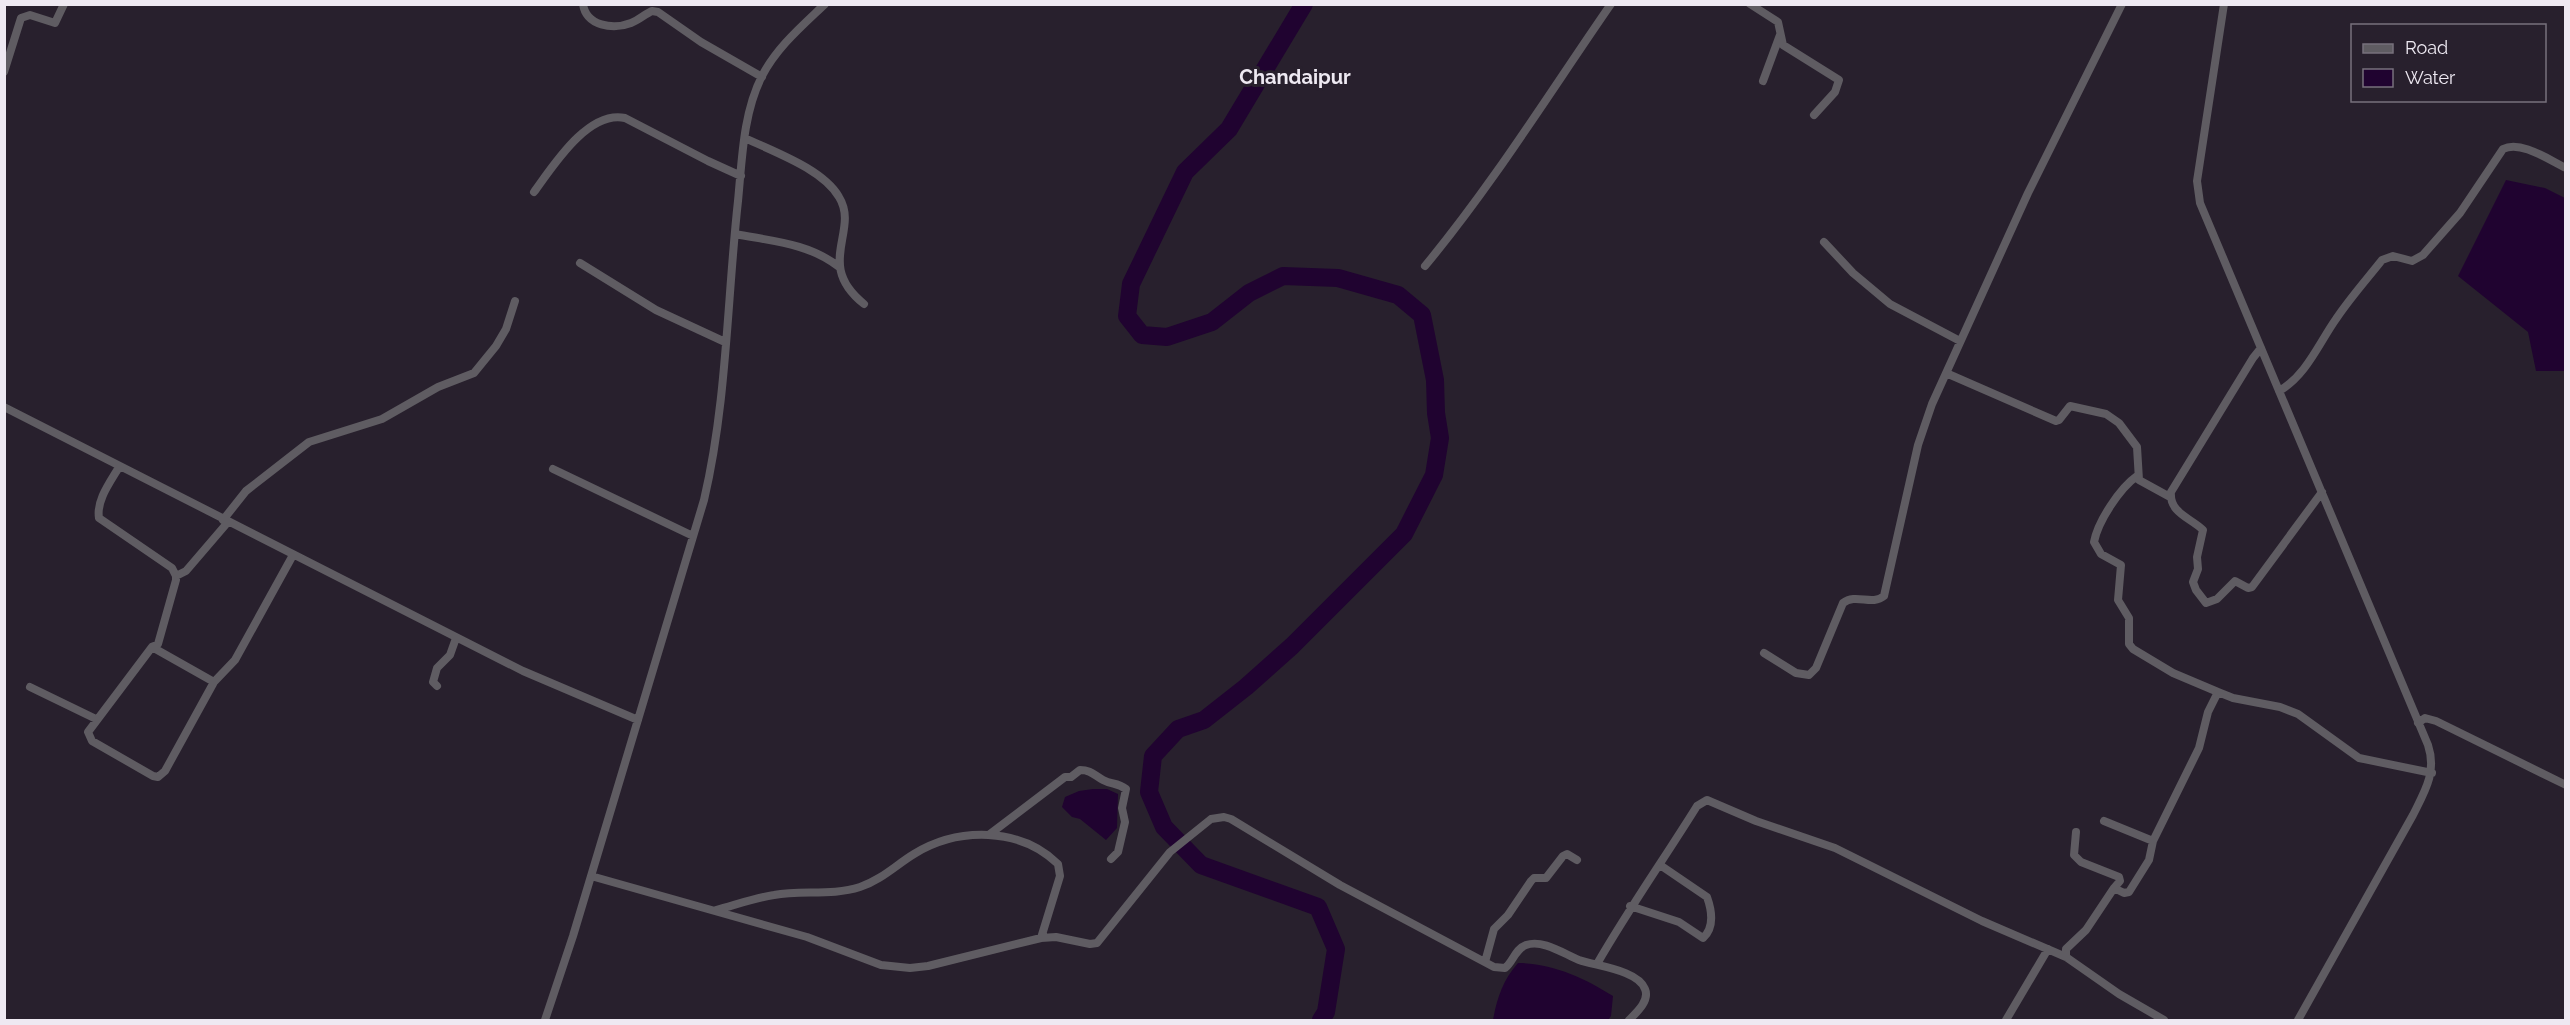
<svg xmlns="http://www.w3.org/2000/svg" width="2570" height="1025" font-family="Raleway,sans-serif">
  <rect width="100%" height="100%" fill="#28202d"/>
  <!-- water -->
  <path fill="#200330" d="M 2506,180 L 2545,188 L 2565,198 L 2565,371 L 2536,371 L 2528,332 L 2458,276 Z
    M 1093,789 L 1107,789 L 1118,794 L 1117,828 L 1106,840 L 1080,819 L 1072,817 L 1062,807 L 1065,797 L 1079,791 Z
    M 1518,963 C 1552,963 1585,978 1613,996 L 1611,1016 L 1608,1020 L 1493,1020 C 1497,998 1503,980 1518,963 Z"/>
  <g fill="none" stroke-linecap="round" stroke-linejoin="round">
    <!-- river -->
    <path stroke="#200330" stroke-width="18" d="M 1304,4 L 1229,129 L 1185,172 L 1131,284 L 1127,316 L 1142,335 L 1167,337 L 1212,322 L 1249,293 L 1283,276 L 1338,278 L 1398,295 L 1422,315 L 1435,380 L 1436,413 L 1440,438 L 1434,475 L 1404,534 L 1292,646 L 1246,687 L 1204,720 L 1178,729 L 1153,756 L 1149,792 L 1164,827 L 1201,865 L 1318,907 L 1336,949 L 1326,1012 L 1321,1020"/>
    <!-- street -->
    <path stroke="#5f5c62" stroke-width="8" d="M 583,4 C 586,26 613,30 631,23 C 639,20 645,14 652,11 L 658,12 L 701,42 L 762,77
      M 1750,4 L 1778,22 L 1783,45 L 1839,80 L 1835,92 L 1814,115
      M 2224,4 L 2197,181 L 2200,203 L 2428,745 C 2437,772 2425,791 2413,815 L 2298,1020
      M 4,72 L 21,18 L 30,15 L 55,23 L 64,4
      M 1763,81 L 1780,35
      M 745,138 C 774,152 823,169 839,197 C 860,231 814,264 864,304
      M 534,192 C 553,166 588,110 625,118 L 708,161 L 741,176
      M 735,234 C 771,241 809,243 839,267
      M 1824,242 L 1853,273 L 1890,304 L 1960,341
      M 580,263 L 656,310 L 725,342
      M 1425,266 C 1493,184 1550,92 1611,4
      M 2261,348 L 2253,358 L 2171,492 C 2169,513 2191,518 2203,530 L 2197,557 L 2198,569 L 2193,582 L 2196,590 L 2206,603 L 2217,599 L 2235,581 L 2248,588 L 2252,587 L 2322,492
      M 1946,373 L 2056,421 L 2059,420 L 2070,406 L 2106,414 L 2119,423 L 2137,447 L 2139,480 L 2170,497
      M 2279,391 C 2306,376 2319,343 2336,319 C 2350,298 2367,279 2382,260 L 2393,256 L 2412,261 L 2423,255 L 2460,213 L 2503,149 C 2521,140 2549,160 2566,168
      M 4,407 L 523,671 L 638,720
      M 119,467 C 111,481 96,500 99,518 L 172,568 L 176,576 L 176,580 L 158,644 L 152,647 L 88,732 L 92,741 L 153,776 L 158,777 L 165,771 L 214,682 L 235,660 L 293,555
      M 553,469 L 693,536
      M 2137,476 C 2120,488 2098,521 2094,542 L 2101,554 L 2121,565 L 2118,600 L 2129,618 L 2129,644 L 2133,649 L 2173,673 L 2218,692
      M 223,520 L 246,491 L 309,442 L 382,419 L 438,387 L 474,373 L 496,346 L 506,329 L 515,301
      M 176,576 L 186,571 L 228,522
      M 152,647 L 214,682
      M 1764,653 L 1796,673 L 1809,675 L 1816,668 L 1843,603 C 1856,593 1872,606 1884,596 L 1918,445 L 1932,404 L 2028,193 L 2122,4
      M 437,686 L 433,682 L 437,668 L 450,655 L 456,638
      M 30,687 L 96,719
      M 2418,723 L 2425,718 L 2436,721 L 2566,785
      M 2104,821 L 2153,841
      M 2076,832 L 2074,855 L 2081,862 L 2119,877 L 2120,881 L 2114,888
      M 990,834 L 1065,777 L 1071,777 L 1080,770 C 1091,770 1094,775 1103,780 C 1112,785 1117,782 1126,789 L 1122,808 L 1125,822 L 1118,852 L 1111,859
      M 591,876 L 807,937 L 881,965 L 910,968 L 928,966 L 1041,938 L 1056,937 L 1090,944 L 1097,943 L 1170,852 L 1211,819 L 1224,817 L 1231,819 L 1340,885 L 1494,967 L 1505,968 C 1513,962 1515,949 1526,945 C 1543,939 1564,954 1579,960 C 1596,966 1638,970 1645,989 C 1650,1001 1636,1013 1629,1020
      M 1630,906 L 1679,922 L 1703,938 C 1715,927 1712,911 1707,897 L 1660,865
      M 716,910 C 735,905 754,898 774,895 C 802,890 832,896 860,887 C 881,880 896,865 914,854 C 958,827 1020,827 1058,864 L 1060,876 L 1041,938
      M 2066,957 L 2066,949 L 2086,930 L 2114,888 L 2124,893 L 2129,892 L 2149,860 L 2153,841 L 2199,748 L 2208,712 L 2218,692 L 2233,698 L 2280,707 L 2298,714 L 2359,758 L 2432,773
      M 1485,962 L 1494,929 L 1508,915 L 1531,881 L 1534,878 L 1546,878 L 1563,856 L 1567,854 L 1577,860
      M 1597,964 C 1628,910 1664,859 1697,806 L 1707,800 L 1756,821 L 1835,848 L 1982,921 L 2066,957 L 2119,994 L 2164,1020
      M 545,1020 L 573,936 L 704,500 C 727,402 727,300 738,201 C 742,160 743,113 762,76 C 777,47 802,26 825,4
      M 2006,1020 L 2048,949"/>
  </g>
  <g text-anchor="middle" stroke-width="6" stroke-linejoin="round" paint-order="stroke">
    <!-- quarter labels -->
    <g font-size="20" font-weight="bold" fill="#eee9f2" stroke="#28202d">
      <text x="1295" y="84">Chandaipur</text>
    </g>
  </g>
  <!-- border -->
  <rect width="2570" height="1025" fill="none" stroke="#eee9f2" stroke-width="12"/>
  <!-- legend -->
  <rect x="2351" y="24" width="195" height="78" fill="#28202d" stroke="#77707c" stroke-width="1.5"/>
  <rect x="2363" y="44" width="30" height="9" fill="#5f5c62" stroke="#77707c" stroke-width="1.5"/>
  <text x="2405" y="54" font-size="18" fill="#eee9f2">Road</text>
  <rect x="2363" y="69" width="30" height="18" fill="#200330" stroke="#77707c" stroke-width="1.5"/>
  <text x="2405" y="84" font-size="18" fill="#eee9f2">Water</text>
</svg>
